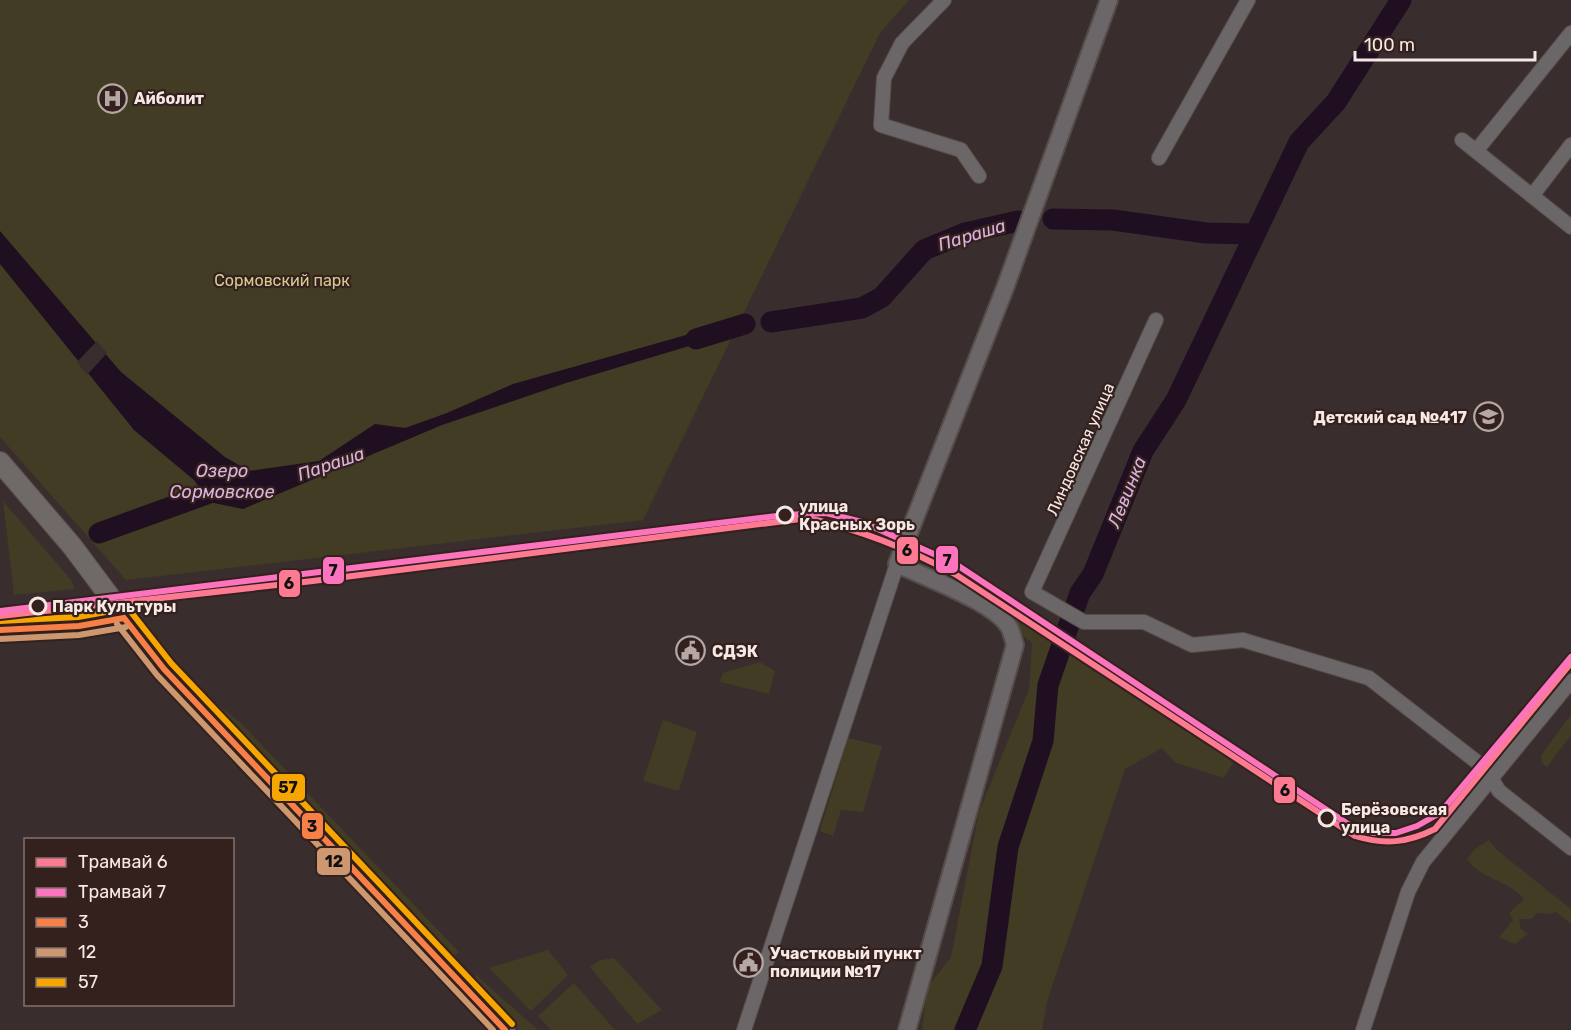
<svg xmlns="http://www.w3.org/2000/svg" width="1571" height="1030" font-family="Rubik,sans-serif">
  <rect width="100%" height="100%" fill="#392e2d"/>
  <!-- green -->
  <path fill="#413c23" d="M 0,0 L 909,0 L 880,33 L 643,520 L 126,580 L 0,437 Z
    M 3,501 L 72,581 L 74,589 L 14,595 Z
    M 1014,614 L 1234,761 L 1224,778 L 1176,763 L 1162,748 L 1125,769 L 1048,998 L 1042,1030 L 922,1030 L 927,988 L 951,957 L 979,812 L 1029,689 L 1032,643 L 1017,631 Z
    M 760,662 L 775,671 L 769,694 L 720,682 L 723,673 Z
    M 193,687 L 239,721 L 459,952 L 447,963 Z
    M 1571,715 L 1571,735 L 1547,767 L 1542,763 L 1541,755 Z
    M 663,720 L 697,732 L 679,791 L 643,781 Z
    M 848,738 L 882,746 L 863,812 L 841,810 L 833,836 L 820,831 Z
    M 1489,840 L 1498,851 L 1571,909 L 1571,924 L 1556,912 L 1550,914 L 1537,913 L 1531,919 L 1519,919 L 1521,929 L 1528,934 L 1515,944 L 1499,937 L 1513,920 L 1509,913 L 1524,899 C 1509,880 1481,880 1467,859 L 1475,849 Z
    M 548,950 L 568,975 L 531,1011 L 489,968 Z
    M 614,958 L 662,1010 L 637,1024 L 590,967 L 600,960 Z
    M 476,975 L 538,1030 L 519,1030 L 474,990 L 472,984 Z
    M 574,983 L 615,1030 L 551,1030 L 538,1016 Z"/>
  <!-- water -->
  <path fill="#200f21" d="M 0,231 L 121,372 L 225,457 L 249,471 L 319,461 L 375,424 L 405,428 L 447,413 L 513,384 L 725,324 L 719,337 L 566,383 L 442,425 L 243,509 L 209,502 L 194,480 L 134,430 L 0,264 Z"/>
  <!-- pier -->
  <path fill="#392e2d" d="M 97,341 L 107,353 L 87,375 L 77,362 Z"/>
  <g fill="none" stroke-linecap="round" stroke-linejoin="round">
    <!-- river -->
    <path stroke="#200f21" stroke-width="21" d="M 1053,219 L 1113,220 L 1206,233 L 1254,234
      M 771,322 L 862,308 L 882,297 L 924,250 L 965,233 L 1018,221
      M 696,339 L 745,324
      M 99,533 L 229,486
      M 965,1030 L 992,966 L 1008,847 L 1043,741 L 1048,685 L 1080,593 L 1093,574 L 1143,451 L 1176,400 L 1299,142 L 1336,102 L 1401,0"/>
    <defs>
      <path id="minor" d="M 944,0 L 902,43 L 884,78 L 881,125 L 961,150 L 979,176
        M 1462,140 L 1571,227
        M 1476,151 L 1571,33
        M 1159,158 L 1248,0
        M 1532,196 L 1571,145
        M 1156,320 L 1032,592 L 1084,622 L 1144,622 L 1192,645 L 1243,640 L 1369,678 L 1486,769 L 1499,791 L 1571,848
        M 744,1030 L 897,564
        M 1363,1030 L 1408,892 L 1423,862 L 1571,681"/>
      <path id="tertiary" d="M 0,630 L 79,626 L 124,618
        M 907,1030 L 1015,645 C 1013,639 1012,632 1009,627 C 994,602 924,577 897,564 L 1005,288 L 1109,0"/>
      <path id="secondary" d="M 0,462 L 72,546 L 164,669 L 505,1030"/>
    </defs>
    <!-- minor casing -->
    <use href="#minor" stroke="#564d4b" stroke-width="16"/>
    <!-- tertiary casing -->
    <use href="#tertiary" stroke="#564d4b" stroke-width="20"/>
    <!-- secondary casing -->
    <use href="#secondary" stroke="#564d4b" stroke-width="22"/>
    <!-- minor -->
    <use href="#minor" stroke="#6b6667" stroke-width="14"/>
    <!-- tertiary -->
    <use href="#tertiary" stroke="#6b6667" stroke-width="16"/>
    <!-- secondary -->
    <use href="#secondary" stroke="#6f6968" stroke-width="20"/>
    <defs>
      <path id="bus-1" d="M 124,618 L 164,669 L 505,1030
        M 0,630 L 79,626 L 124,618"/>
      <path id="bus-2" d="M 117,624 L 157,675 L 493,1030
        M 0,639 L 79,635 L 126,627"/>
      <path id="bus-3" d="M 131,612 L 171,663 L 512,1024
        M 0,621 L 78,617 L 122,609"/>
    </defs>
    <!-- bus-1 casing -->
    <use href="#bus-1" stroke="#34211d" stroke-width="10"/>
    <!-- bus-2 casing -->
    <use href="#bus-2" stroke="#34211d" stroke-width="10"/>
    <!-- bus-3 casing -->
    <use href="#bus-3" stroke="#34211d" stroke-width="10"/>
    <!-- bus-1 -->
    <use href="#bus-1" stroke="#f78048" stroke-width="6"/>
    <!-- bus-2 -->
    <use href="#bus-2" stroke="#cd976f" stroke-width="6"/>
    <!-- bus-3 -->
    <use href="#bus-3" stroke="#f7a600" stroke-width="6"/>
    <defs>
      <path id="tram-1" d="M 0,616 L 313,581 L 808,518 C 861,530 907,548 955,574 L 1355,836 C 1385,845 1407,843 1435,829 L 1571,663"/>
      <path id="tram-2" d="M 0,611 L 785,515 L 826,513 L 862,522 L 954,563 L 1348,824 L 1373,833 L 1396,833 L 1417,826 L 1440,813 L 1571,657"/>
    </defs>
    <!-- tram-1 casing -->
    <use href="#tram-1" stroke="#34211d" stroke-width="10"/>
    <!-- tram-2 casing -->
    <use href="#tram-2" stroke="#34211d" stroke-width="10"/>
    <!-- tram-1 -->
    <use href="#tram-1" stroke="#fe7a93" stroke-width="6"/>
    <!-- tram-2 -->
    <use href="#tram-2" stroke="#fc73be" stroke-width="6"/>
  </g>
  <!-- icons -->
  <defs>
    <symbol id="hospital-ring" viewBox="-11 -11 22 22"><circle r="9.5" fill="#34211d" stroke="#b4a7a5" stroke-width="1.5"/><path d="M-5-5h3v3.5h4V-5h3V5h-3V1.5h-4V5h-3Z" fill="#b4a7a5"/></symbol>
    <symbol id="school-ring" viewBox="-11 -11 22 22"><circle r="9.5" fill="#34211d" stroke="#b4a7a5" stroke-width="1.5"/><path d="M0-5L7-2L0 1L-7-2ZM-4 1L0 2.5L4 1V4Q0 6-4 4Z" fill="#b4a7a5"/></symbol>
    <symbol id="civic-ring" viewBox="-11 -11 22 22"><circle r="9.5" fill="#34211d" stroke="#b4a7a5" stroke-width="1.5"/><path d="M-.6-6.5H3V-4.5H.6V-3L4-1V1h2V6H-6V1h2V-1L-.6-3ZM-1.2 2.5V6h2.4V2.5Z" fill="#b4a7a5"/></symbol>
  </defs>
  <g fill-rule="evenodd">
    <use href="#hospital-ring" x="96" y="82" width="33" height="33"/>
    <use href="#school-ring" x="1472" y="400" width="33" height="33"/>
    <use href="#civic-ring" x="674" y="634" width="33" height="33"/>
    <use href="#civic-ring" x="732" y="946" width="33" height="33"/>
  </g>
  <!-- markers -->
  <g fill="#34211d" stroke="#f6e8e5" stroke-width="3">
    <circle cx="785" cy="515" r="8"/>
    <circle cx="38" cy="606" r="8"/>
    <circle cx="1327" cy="818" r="8"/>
  </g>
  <g text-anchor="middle" stroke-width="4.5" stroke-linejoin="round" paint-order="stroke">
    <!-- poi labels -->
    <g font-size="16" font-weight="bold" fill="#f6e8e5" stroke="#34211d" text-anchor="start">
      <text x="134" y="104">Айболит</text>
      <text x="1467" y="423" text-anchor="end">Детский сад №417</text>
      <text x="712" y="657">СДЭК</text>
      <text x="770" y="959">Участковый пункт<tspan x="770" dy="18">полиции №17</tspan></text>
    </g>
    <!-- park labels -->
    <g font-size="16" fill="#d5cc92" stroke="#34211d">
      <text x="282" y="286">Сормовский парк</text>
    </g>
    <!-- street labels -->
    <g font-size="16" fill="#f6e8e5" stroke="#34211d">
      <text transform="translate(1080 449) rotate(-66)" y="6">Линдовская улица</text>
    </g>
    <!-- stop labels -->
    <g font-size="16" font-weight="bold" fill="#f6e8e5" stroke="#34211d" text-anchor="start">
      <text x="799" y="512">улица<tspan x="799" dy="18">Красных Зорь</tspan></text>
      <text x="52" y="612">Парк Культуры</text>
      <text x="1341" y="815">Берёзовская<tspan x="1341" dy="18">улица</tspan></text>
    </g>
    <!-- water labels -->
    <g font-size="18" font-style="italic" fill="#dbb2e0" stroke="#34211d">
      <text transform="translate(972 235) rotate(-17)" y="6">Параша</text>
      <text transform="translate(331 464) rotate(-19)" y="6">Параша</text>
      <text x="222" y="477">Озеро<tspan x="222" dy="21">Сормовское</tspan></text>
      <text transform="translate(1127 492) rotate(-68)" y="6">Левинка</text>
    </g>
  </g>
  <g stroke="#34211d" stroke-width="2">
    <rect x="896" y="536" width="23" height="29" rx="6" fill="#fe7a93"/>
    <rect x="935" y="545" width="24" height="29" rx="6" fill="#fc73be"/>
    <rect x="322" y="556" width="23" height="29" rx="6" fill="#fc73be"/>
    <rect x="278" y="569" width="23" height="29" rx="6" fill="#fe7a93"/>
    <rect x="271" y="773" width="35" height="29" rx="6" fill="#f7a600"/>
    <rect x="1273" y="776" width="23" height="28" rx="6" fill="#fe7a93"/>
    <rect x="301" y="812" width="23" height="28" rx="6" fill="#f78048"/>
    <rect x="316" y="847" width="35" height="29" rx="6" fill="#cd976f"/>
  </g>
  <g font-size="16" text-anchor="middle" font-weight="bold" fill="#111">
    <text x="907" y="556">6</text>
    <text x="947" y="566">7</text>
    <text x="333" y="576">7</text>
    <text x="289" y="589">6</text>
    <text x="288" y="793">57</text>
    <text x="1285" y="796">6</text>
    <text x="312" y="832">3</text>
    <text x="334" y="867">12</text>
  </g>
  <!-- legend -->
  <rect x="24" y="838" width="210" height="168" fill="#34211d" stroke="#82716d" stroke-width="1.5"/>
  <rect x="36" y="858" width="30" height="9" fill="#fe7a93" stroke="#82716d" stroke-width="1.5"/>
  <text x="78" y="868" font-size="18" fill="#f6e8e5">Трамвай 6</text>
  <rect x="36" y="888" width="30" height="9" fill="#fc73be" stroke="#82716d" stroke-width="1.5"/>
  <text x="78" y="898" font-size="18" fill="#f6e8e5">Трамвай 7</text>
  <rect x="36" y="918" width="30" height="9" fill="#f78048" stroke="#82716d" stroke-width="1.5"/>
  <text x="78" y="928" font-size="18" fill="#f6e8e5">3</text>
  <rect x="36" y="948" width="30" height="9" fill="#cd976f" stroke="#82716d" stroke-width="1.5"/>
  <text x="78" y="958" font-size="18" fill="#f6e8e5">12</text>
  <rect x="36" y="978" width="30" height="9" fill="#f7a600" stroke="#82716d" stroke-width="1.5"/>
  <text x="78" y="988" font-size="18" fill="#f6e8e5">57</text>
  <!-- scale -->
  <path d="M1355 51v9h180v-9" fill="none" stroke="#f6e8e5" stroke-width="3"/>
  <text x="1364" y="51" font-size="18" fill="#f6e8e5" stroke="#34211d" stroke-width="4.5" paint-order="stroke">100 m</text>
</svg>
